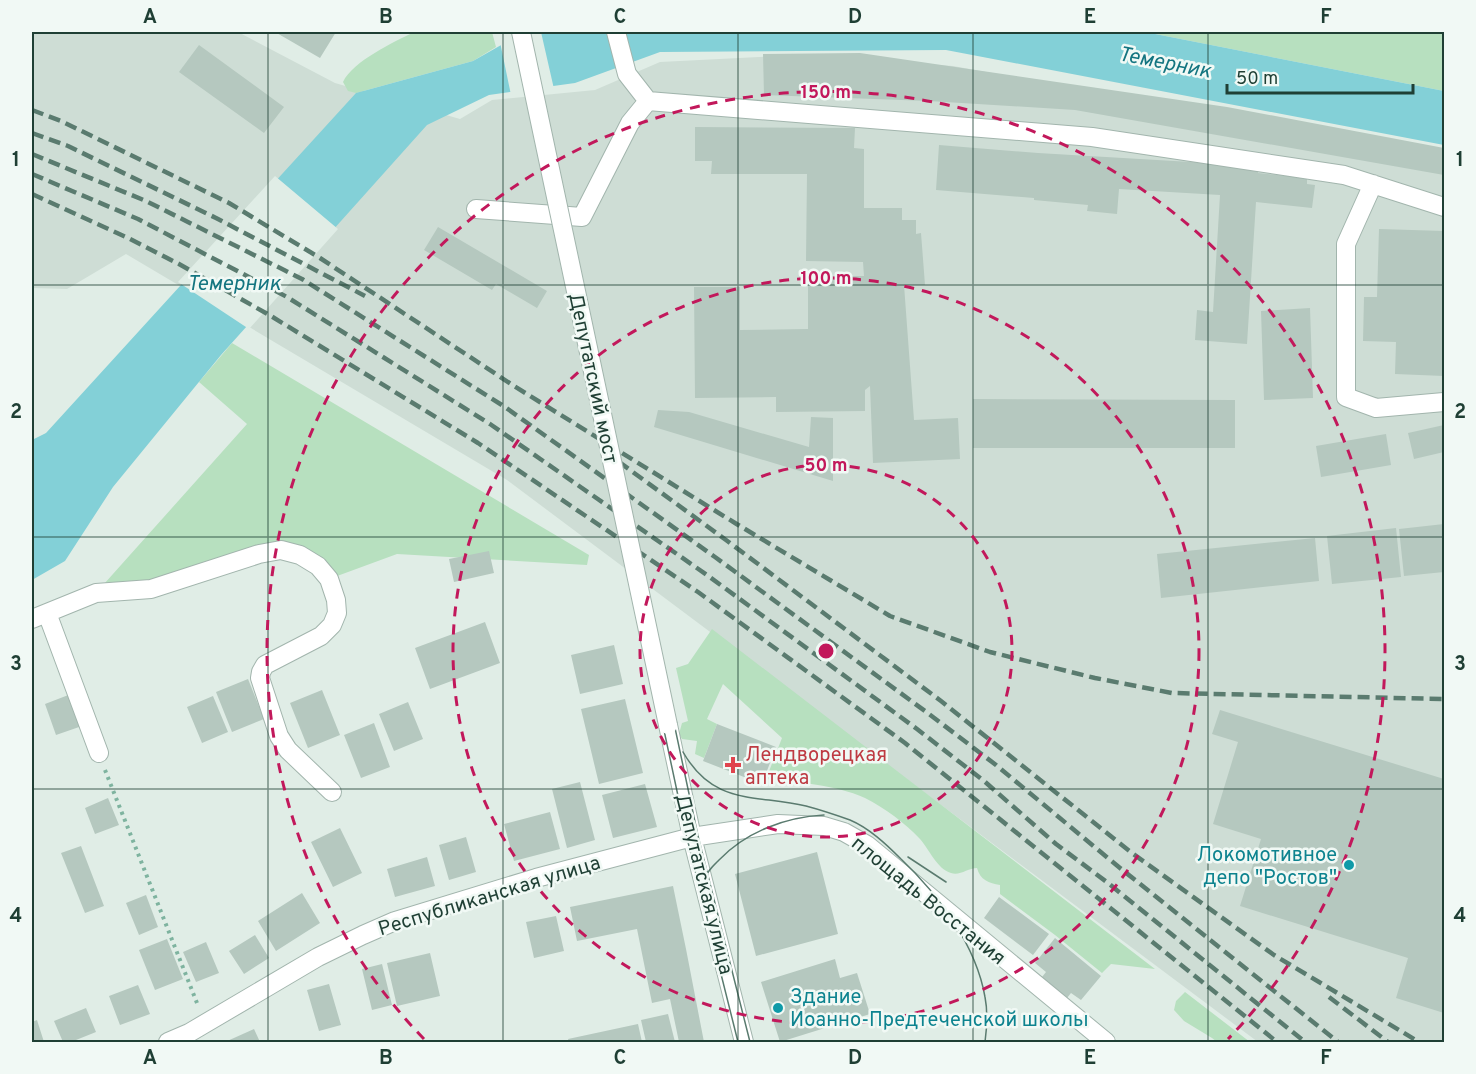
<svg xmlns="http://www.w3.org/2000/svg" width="1476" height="1074" font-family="Overpass,sans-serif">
  <rect width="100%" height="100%" fill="#e0ede6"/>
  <!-- built -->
  <path fill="#ceddd5" d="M 32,32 L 238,32 L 335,83 L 460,119 L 492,100 L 595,90 L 660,62 L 802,55 L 953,66 L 1444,155 L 1444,1042 L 1258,1042 L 507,480 L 126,254 L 67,289 L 32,288 Z"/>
  <!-- green -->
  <path fill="#b7e0bf" d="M 414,32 L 492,32 L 496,47 L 473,61 L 356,93 L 348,91 L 343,82 C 353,61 394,42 414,32 Z
    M 1145,32 L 1444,32 L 1444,91 Z
    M 232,343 L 589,555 L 587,565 L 397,554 L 329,579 L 281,550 L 151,589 L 96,593 L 247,424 L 199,382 Z
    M 712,629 L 1155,969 L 1111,964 L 1102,973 L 1055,935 L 1000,894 L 1000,885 C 989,883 980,880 977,868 C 968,868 960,876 951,873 C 937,869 929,849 920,839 C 905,823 885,808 865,798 C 834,784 799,783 766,779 L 782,738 L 723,684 L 707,719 L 717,724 L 704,758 L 695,754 L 697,741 L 682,739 L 679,734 L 682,723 L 688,721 L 676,668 L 688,664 Z
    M 1185,992 L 1250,1042 L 1217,1042 L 1212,1038 L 1184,1021 L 1174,1010 L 1176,1001 Z"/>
  <!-- water -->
  <path fill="#83d0d7" d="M 524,32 L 778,32 L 781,34 L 799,34 L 800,32 L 1145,32 L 1444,91 L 1444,145 L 946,50 L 660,52 L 575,83 L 489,95 L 427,125 L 221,355 L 113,487 L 65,561 L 32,580 L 32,440 L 46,433 L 356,93 L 473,61 Z"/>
  <!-- pier -->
  <path fill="#e0ede6" d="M 518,32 L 541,32 L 554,89 L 511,95 L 500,42 Z
    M 275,176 L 338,229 L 249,329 L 178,282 Z"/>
  <!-- building -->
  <path fill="#b5c8bf" d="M 275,32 L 336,32 L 320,58 Z
    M 199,45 L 284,107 L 264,133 L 179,72 Z
    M 860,53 L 1227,107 L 1444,148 L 1444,175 L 1075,110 L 929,101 L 764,95 L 763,54 Z
    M 695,127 L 855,128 L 854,148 L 864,149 L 864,208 L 902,208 L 902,220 L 916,220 L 916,234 L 921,233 L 925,285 L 904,285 L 914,420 L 958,418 L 960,459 L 873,463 L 870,386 L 865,390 L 865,411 L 776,412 L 776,397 L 695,398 L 694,287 L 740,287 L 740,330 L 808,329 L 808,276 L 864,276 L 863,262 L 806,261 L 807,174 L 711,174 L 712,161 L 695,161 Z
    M 939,145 L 1038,153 L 1259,166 L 1258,173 L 1307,178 L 1307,184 L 1315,185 L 1312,208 L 1256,202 L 1247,344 L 1195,340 L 1197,310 L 1213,312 L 1220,195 L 1119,189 L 1117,214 L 1087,211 L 1088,205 L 1034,200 L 1034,198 L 936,190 Z
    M 438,227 L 547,291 L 537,308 L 496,284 L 492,290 L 424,250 Z
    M 1379,229 L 1444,231 L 1444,376 L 1395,374 L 1396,342 L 1363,341 L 1364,297 L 1377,297 Z
    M 1310,308 L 1313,398 L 1264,400 L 1261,311 Z
    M 973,399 L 1235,400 L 1235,448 L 973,448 Z
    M 658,410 L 689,412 L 809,447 L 811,417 L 833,418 L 833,481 L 654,427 Z
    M 1444,425 L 1444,452 L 1414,459 L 1408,433 Z
    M 1386,434 L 1391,465 L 1321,477 L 1316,446 Z
    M 1444,524 L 1444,572 L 1404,576 L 1399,529 Z
    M 1396,528 L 1401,577 L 1332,584 L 1327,536 Z
    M 1315,538 L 1319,581 L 1161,598 L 1157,554 Z
    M 489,551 L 494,573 L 454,582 L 449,559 Z
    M 485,622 L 500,663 L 430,689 L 415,648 Z
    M 614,645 L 623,684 L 580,694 L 571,655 Z
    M 248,679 L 264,719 L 232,732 L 216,692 Z
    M 322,690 L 340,735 L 308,748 L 290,703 Z
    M 71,694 L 82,726 L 56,735 L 45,704 Z
    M 213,696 L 228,732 L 202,743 L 187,707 Z
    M 625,699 L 643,773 L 599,784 L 581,709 Z
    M 408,702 L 423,739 L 394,751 L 379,714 Z
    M 1220,710 L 1444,779 L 1444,1013 L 1396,998 L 1408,958 L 1240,906 L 1261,839 L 1213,824 L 1238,742 L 1212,734 Z
    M 374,723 L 390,767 L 361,778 L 344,735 Z
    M 717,724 L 776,747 L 762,784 L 703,761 Z
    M 580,782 L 595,840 L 567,848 L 552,789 Z
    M 645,784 L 657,827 L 613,838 L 602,795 Z
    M 108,798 L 119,825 L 95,834 L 85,808 Z
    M 550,812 L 560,849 L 514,861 L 504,824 Z
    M 340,828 L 362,873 L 333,887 L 311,842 Z
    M 466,837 L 476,872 L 449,880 L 439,845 Z
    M 81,846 L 104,906 L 85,913 L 61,853 Z
    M 817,852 L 838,934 L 756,956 L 735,874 Z
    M 427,857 L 435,886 L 395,897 L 387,869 Z
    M 673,886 L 686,949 L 704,1042 L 679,1042 L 670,999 L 652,1003 L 637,929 L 577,941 L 570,907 Z
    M 302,893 L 320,923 L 276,951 L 258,921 Z
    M 146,895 L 158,927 L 139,935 L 126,903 Z
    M 999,897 L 1049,934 L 1033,955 L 984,918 Z
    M 556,916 L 564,951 L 534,958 L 526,922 Z
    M 255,935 L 269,958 L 244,974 L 229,951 Z
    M 1055,938 L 1101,976 L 1081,1000 L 1071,993 L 1067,998 L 1042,977 L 1046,972 L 1035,963 Z
    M 167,939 L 183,979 L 155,990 L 139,950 Z
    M 206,942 L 219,973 L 196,982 L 183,952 Z
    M 430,953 L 440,996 L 397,1006 L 387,963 Z
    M 835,959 L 840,978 L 857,973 L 870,1014 L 780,1042 L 761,982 Z
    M 382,964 L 392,1005 L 372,1010 L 362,969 Z
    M 329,984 L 341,1025 L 319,1031 L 307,990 Z
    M 138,985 L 150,1014 L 120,1025 L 109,996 Z
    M 86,1008 L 96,1032 L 71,1042 L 63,1042 L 54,1021 Z
    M 668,1014 L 675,1042 L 646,1042 L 641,1020 Z
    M 37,1020 L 44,1042 L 32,1042 L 32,1022 Z
    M 638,1024 L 642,1042 L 569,1042 L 568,1039 Z
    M 254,1029 L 260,1042 L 225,1042 Z"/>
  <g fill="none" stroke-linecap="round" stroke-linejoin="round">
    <defs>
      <path id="minor" d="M 648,101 L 1092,137 L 1344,175 L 1444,207
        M 1373,184 L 1346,244 L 1346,397 L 1376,408 L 1444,402
        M 476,209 L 582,217 L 630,123 L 648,101 L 627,74 L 616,32
        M 47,613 L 99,753
        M 32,619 L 96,593 L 151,589 L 259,554 L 281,550 L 300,555 L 318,566 L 329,579 L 336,600 L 337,613 L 332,625 L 321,636 L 265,665 L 261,672 L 260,678 L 279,736 L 288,750 L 332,792
        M 668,725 L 692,837 L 744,1042
        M 168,1042 L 189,1033 L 318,957 L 363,935 L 395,921 L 536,878 L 692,837 L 778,824 L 824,826 L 844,832 L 867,845 L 1106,1042"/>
    </defs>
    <!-- minor casing -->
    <use href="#minor" stroke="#a2b5ad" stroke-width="20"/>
    <!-- path -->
    <path stroke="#7eb39f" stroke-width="4" stroke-dasharray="3 4.5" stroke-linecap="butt" d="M 105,770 L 197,1003"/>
    <!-- minor -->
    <use href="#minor" stroke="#fff" stroke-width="18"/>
    <!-- tram -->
    <path stroke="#5a7b6f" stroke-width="1.5" d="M 515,32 L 687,838 L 738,1042
      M 527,32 L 698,836 L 750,1042
      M 683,752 C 714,806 754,794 806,806 C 821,810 836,815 850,820 C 869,828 886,844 901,859 C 938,894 976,945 985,997 C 988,1012 987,1027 985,1042
      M 908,857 L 946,882
      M 705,879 C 707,871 713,866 719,860 C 746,832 785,817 824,815"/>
    <!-- rail -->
    <path stroke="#5a7b6f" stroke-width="4.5" stroke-dasharray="12 6" stroke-linecap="butt" d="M 32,110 L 61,121 L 229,203 L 320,258 L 514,386 L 735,523 L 890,616 L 990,652 L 1095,678 L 1172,693 L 1444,699
      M 32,133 L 68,146 L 216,218 L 365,296
      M 32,154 L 146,201 L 302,279 L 505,407 L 715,557 L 929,714 L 996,765 L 1120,868 L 1338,1042
      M 32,174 L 138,219 L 287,297 L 490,424 L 707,575 L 917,729 L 984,781 L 1056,844 L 1108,883 L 1305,1042
      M 32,194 L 128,238 L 179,264 L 271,316 L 478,443 L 698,592 L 905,743 L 1277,1042
      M 604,451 L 726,540 L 941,701 L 1132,853 L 1274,955 L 1419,1042
      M 1329,997 L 1388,1042"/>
    <defs>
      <path id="minor-bridge" d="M 521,32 L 668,725"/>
    </defs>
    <!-- minor-bridge casing -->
    <use href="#minor-bridge" stroke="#a2b5ad" stroke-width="20" stroke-linecap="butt"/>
    <!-- minor-bridge -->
    <use href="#minor-bridge" stroke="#fff" stroke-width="18"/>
  </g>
  <!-- grid -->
  <path fill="none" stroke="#1f3f34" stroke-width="1.5" stroke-opacity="0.55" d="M 268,32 L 268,1042M 503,32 L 503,1042M 738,32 L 738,1042M 973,32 L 973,1042M 1208,32 L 1208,1042M 32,285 L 1444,285M 32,537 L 1444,537M 32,789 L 1444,789"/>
  <!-- distance rings -->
  <g fill="none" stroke="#c2185b" stroke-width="3" stroke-dasharray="10 8">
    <circle cx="826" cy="651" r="186"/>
    <circle cx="826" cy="651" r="373"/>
    <path d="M424 1039A559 559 0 1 1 1228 1039"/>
  </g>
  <!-- markers -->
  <path fill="#e0444e" stroke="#f1f9f5" stroke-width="2" d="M730 756h6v6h6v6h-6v6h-6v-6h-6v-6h6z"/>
  <g fill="#0f9aa8" stroke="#f1f9f5" stroke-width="2">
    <circle cx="1349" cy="865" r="6"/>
    <circle cx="778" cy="1008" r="6"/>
  </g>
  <g text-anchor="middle" stroke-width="5" stroke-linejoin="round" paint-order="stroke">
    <!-- street labels -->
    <g font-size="20" fill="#1f3f34" stroke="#f1f9f5">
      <text transform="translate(594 378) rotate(78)" y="7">Депутатский мост</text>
      <text transform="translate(705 884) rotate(76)" y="7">Депутатская улица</text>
      <text transform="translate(489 895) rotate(-17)" y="7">Республиканская улица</text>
      <text transform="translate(929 900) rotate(39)" y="7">площадь Восстания</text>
    </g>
    <!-- health labels -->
    <g font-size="20" fill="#be3a42" stroke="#f1f9f5" text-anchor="start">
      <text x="745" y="761">Лендворецкая<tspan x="745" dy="23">аптека</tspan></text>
    </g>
    <!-- culture labels -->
    <g font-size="20" fill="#0d838f" stroke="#f1f9f5" text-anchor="end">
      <text x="1337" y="861">Локомотивное<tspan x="1337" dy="23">депо "Ростов"</tspan></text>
      <text x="790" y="1003" text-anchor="start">Здание<tspan x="790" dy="23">Иоанно-Предтеченской школы</tspan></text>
    </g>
    <!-- water labels -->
    <g font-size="21" font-style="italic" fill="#147580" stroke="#f1f9f5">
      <text transform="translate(1165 62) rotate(11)" y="7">Темерник</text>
      <text x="234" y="290">Темерник</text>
    </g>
  </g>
  <circle cx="826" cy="651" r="9" fill="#c2185b" stroke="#f1f9f5" stroke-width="3"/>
  <g font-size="18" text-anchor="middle" font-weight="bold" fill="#c2185b" stroke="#f1f9f5" stroke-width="5" stroke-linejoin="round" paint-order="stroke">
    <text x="826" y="98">150 m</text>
    <text x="826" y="284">100 m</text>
    <text x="826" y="471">50 m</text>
  </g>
  <!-- border -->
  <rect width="1476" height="1074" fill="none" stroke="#f1f9f5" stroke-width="66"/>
  <!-- scale -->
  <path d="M1227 84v9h186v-9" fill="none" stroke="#1f3f34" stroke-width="3"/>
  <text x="1236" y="84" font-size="18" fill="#1f3f34" stroke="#f1f9f5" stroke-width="4.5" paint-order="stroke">50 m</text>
  <rect x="33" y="33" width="1410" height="1008" fill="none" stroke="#1f3f34" stroke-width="2"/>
  <g font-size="20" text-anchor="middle" font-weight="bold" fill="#1f3f34">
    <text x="150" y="23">A</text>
    <text x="386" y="23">B</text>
    <text x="620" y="23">C</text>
    <text x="855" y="23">D</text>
    <text x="1090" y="23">E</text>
    <text x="1326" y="23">F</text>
    <text x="16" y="166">1</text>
    <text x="1460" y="166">1</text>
    <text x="16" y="418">2</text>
    <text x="1460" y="418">2</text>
    <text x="16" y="670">3</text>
    <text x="1460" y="670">3</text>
    <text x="16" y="922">4</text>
    <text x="1460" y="922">4</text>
    <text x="150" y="1064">A</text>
    <text x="386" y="1064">B</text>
    <text x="620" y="1064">C</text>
    <text x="855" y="1064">D</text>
    <text x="1090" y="1064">E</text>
    <text x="1326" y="1064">F</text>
  </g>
</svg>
